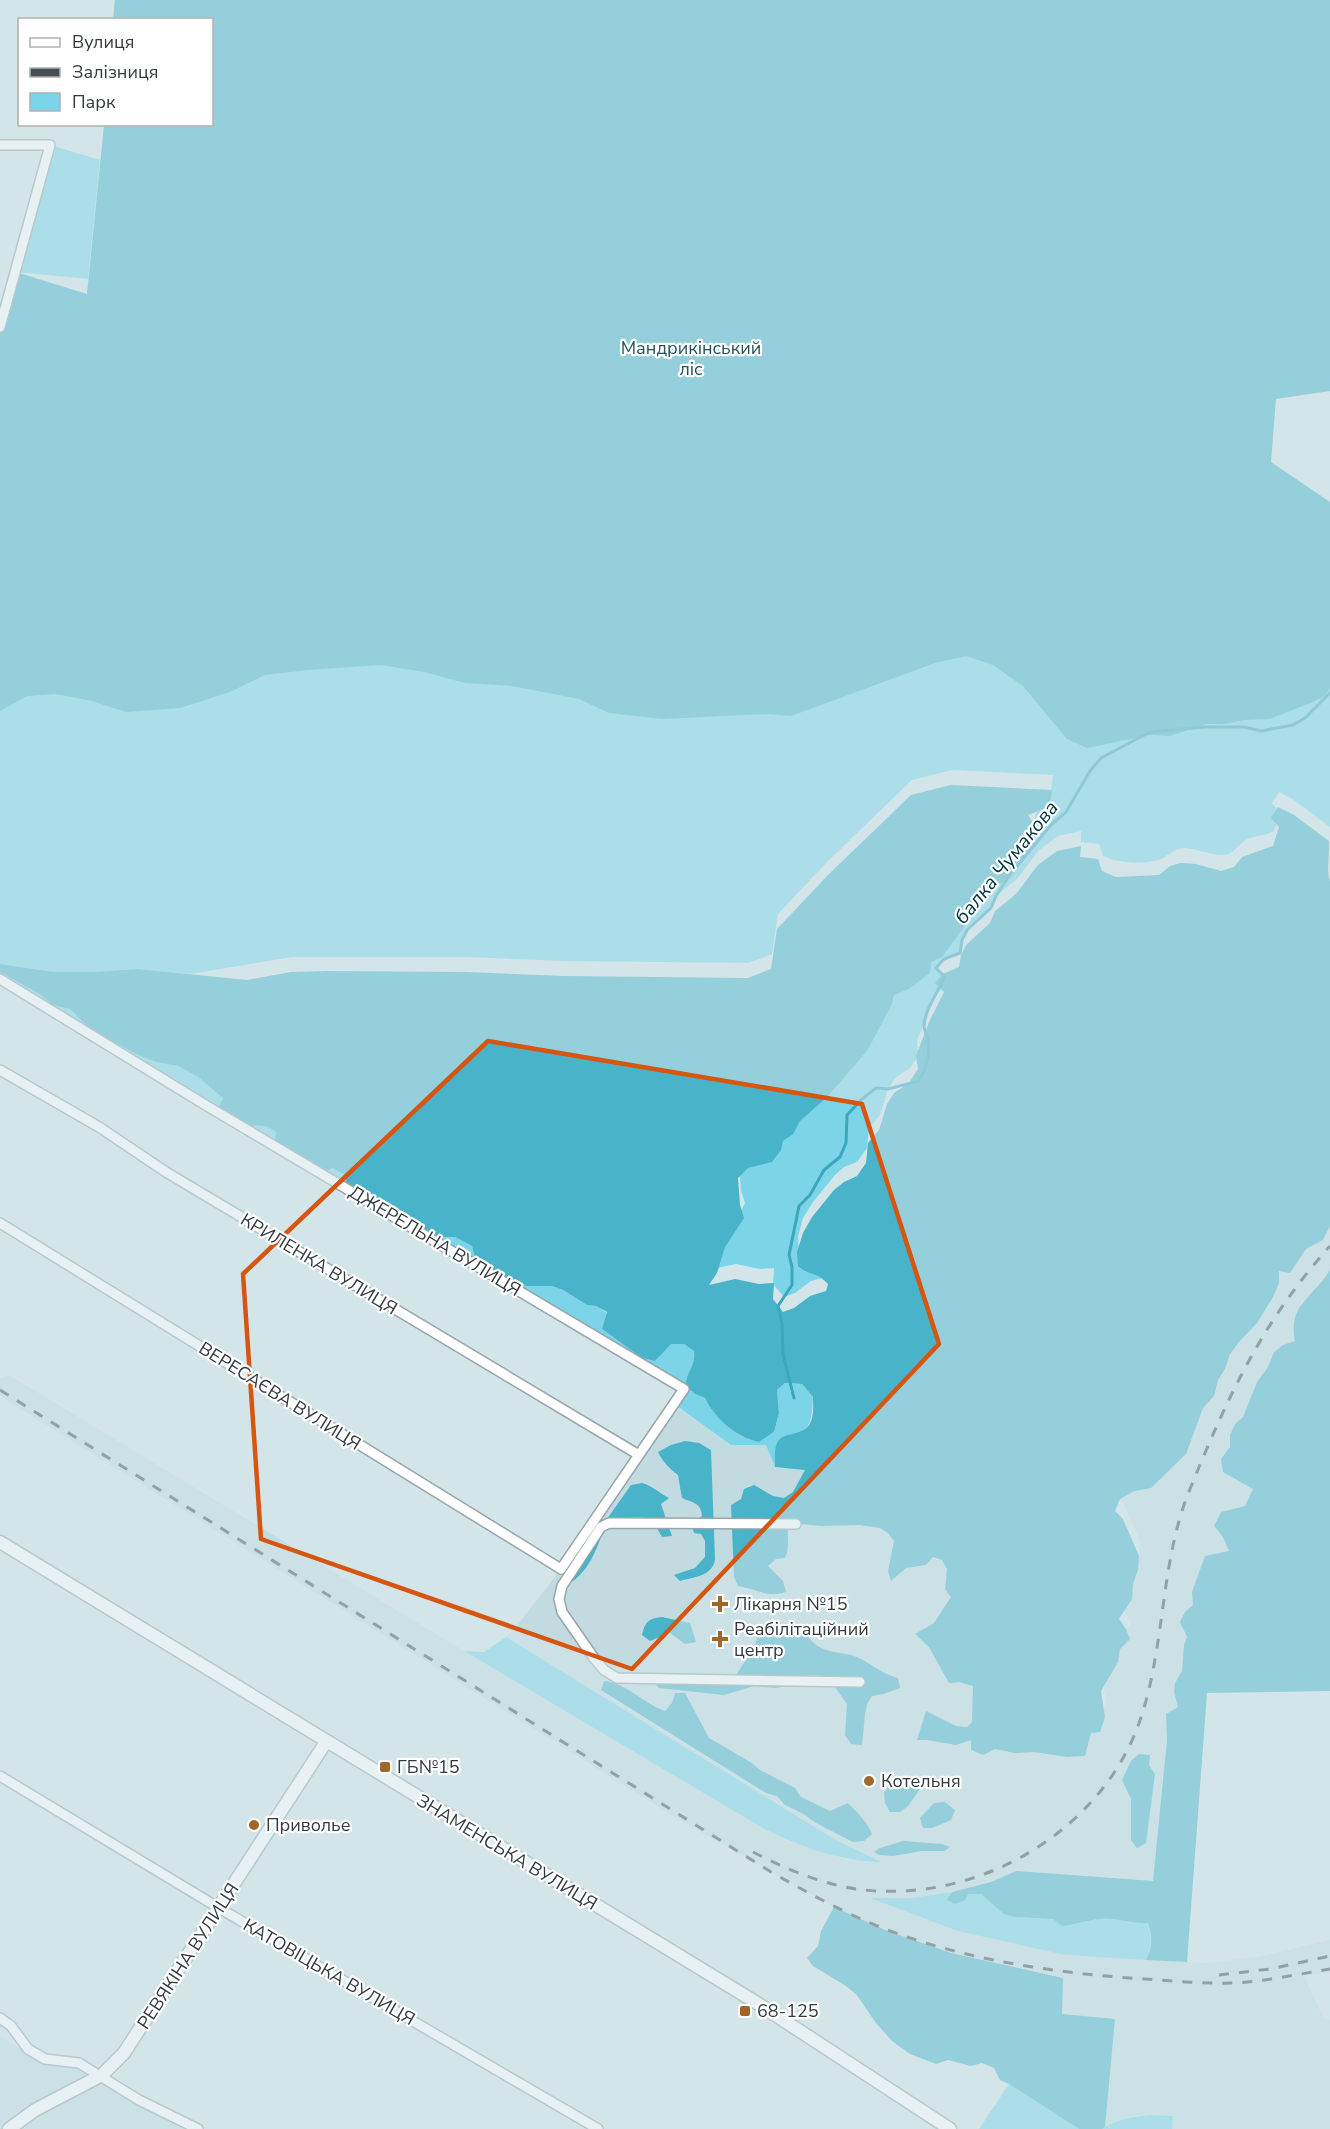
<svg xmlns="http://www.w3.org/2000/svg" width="1330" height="2129" font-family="'Nunito Sans',sans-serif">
  <rect width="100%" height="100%" fill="#d4e5e9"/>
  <!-- built -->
  <path fill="#c1dbe1" d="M 1330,1212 L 1330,1270 L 1320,1286 L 1303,1300 L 1293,1321 L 1293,1330 L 1296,1341 L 1283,1345 L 1274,1352 L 1268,1367 L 1257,1382 L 1243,1417 L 1235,1424 L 1230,1435 L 1230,1447 L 1221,1459 L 1241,1481 L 1253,1489 L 1245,1506 L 1221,1512 L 1214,1526 L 1223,1537 L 1229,1551 L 1193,1605 L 1185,1612 L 1184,1632 L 1187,1637 L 1184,1645 L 1182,1671 L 1175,1683 L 1174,1692 L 1178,1707 L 1166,1714 L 1167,1740 L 1153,1882 L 1016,1871 L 991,1882 L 952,1892 L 911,1898 L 872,1898 L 1066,1955 L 1206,1963 L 1258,1957 L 1330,1940 L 1330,1972 L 1304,1976 L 1324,2019 L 1330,2020 L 1330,2129 L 1172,2129 L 1173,2116 L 1153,2115 L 1135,2116 L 1105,2127 L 1115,2020 L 1062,2014 L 951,1953 L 885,1930 L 834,1907 L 683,1822 L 0,1396 L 0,1379 L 9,1375 L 464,1651 L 766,1830 L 793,1843 L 844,1859 L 881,1861 L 836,1840 L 506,1637 L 516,1627 L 561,1569 L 673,1403 L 731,1445 L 766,1445 L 775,1467 L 805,1469 L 884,1494 L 1101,1717 L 1106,1702 L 1102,1676 L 1121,1634 L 1131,1624 L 1127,1614 L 1120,1604 L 1139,1555 L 1140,1541 L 1124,1504 L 1116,1496 L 1200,1407 L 1280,1268 Z
    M 0,2036 L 19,2048 L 28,2049 L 45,2059 L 79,2063 L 198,2129 L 0,2129 Z"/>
  <!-- green -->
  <path fill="#7cd4e8" d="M 50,145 L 100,160 L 88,279 L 16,272 Z
    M 936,649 L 1330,675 L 1330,827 L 1294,800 L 1279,792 L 1272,803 L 1280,813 L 1274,831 C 1264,837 1252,835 1243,842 C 1235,848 1232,856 1220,855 C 1207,854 1196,848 1183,848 C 1172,849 1167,858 1158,860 C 1140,865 1119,863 1103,856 L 1099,844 L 1081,842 L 1081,831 L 1058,836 L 1039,850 L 1017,879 L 996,896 L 991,908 L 967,930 L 962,940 L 960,953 L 944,959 L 936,968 L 945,977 L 930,1007 L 917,1041 L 919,1055 L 910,1068 L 895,1078 L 888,1089 L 880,1115 L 869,1128 L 867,1148 L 857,1162 L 844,1167 L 835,1175 L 813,1202 L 803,1218 L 798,1237 L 799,1251 L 826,1277 L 811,1281 L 795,1293 L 784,1297 L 773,1284 L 774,1268 L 760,1269 L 736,1264 L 708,1270 L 745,1203 L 741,1190 L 739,1163 L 968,908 L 1035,829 L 1036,811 L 1051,791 L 1053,775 L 952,770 L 912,780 L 829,860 L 778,914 L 772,954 L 749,963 L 565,961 L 468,957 L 292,957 L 190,974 L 138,969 L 92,972 L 54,972 L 0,964 L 0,696 L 266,660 Z
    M 0,972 L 41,995 L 52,1005 L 70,1009 L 90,1029 L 136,1054 L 156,1062 L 178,1066 L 198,1077 L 224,1098 L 219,1110 C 228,1116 238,1124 249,1125 C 262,1128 264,1123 277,1132 L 275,1141 L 324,1173 L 332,1168 L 345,1175 L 347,1185 L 400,1217 L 429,1237 L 455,1237 L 472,1246 L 476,1262 L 525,1286 L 552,1286 L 563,1290 L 587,1305 L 596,1306 L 607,1313 L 602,1329 L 642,1358 L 655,1361 L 671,1343 L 684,1344 L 694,1351 C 696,1368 685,1372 686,1386 L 695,1394 L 705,1398 C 715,1419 736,1437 759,1442 L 774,1432 L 779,1413 L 777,1390 L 785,1383 L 802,1384 L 813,1397 C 812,1410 813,1427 800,1433 C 791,1436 784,1436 777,1443 L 775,1467 L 766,1445 L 731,1445 L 673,1403 L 684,1388 L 207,1106 L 0,979 Z
    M 506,1637 L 836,1840 L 882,1862 C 840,1861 804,1848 766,1830 L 464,1651 L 484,1652 Z
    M 952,1892 L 948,1900 L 968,1894 L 981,1894 L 989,1899 L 993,1905 L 1015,1917 L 1053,1919 L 1062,1926 C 1075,1925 1087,1920 1100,1919 C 1117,1917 1131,1924 1148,1923 C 1151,1937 1153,1946 1146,1960 L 1066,1955 L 958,1931 L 870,1898 L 911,1898 Z
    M 1009,2084 L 1079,2129 L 979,2129 Z
    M 1153,2115 L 1173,2116 L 1172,2129 L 1102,2129 C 1117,2119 1135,2116 1153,2115 Z"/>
  <!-- forest -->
  <path fill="#49b3c9" d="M 115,0 L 1330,0 L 1330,391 L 1276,399 L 1271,462 L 1330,502 L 1330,688 L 1326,695 L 1315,701 L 1270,719 L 1245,720 L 1223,724 L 1206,724 L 1170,736 L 1150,735 L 1087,748 L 1067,739 L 1023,686 L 993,665 L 966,656 L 935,663 L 791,716 L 770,714 L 721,716 L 662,719 L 609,713 L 579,699 L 512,686 L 465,683 L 424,672 L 381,665 L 308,670 L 265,675 L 230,692 L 180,708 L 126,712 L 92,701 L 56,694 L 27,696 L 0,711 L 0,327 L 16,272 L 87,294 L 104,125 L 212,124 L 212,20 L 113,19 Z
    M 951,785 L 1052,790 L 1050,806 L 1028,815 L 1035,826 L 1034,844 L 1003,882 L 978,898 L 967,923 L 942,957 L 931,962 L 930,973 L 909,989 L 894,995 L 891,1006 L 867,1051 L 827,1097 L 800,1121 L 793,1134 L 783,1141 L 781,1150 L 772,1162 L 748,1168 L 738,1178 L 740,1205 L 744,1218 L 725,1247 L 717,1273 L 709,1285 L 735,1279 L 759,1284 L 774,1283 L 773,1299 L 783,1312 L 794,1308 L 810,1296 L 826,1291 L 828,1284 C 816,1271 809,1276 798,1266 L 797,1252 L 803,1233 L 812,1217 L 834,1190 L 844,1182 L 857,1176 L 866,1163 L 868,1143 L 879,1130 L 887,1104 L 894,1093 L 909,1083 L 918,1069 L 916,1056 L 929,1022 L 944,992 L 935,983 L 943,974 L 959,967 L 961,955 L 966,945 L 990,923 L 995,911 L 1016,894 L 1038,865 L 1057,851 L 1081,846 L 1080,857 L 1098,859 L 1102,871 L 1116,877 L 1159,875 L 1170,866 L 1181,863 L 1196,864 L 1221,871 L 1234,867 L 1242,857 L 1273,846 L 1279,827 L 1271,818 L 1278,807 L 1294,815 L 1329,841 C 1330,854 1326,869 1330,881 L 1330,1226 L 1323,1240 L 1306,1249 L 1290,1273 L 1279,1271 L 1279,1283 L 1273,1297 L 1257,1323 L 1239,1342 L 1230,1354 L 1225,1369 L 1218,1380 L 1214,1396 L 1203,1408 L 1186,1454 L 1151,1488 L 1134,1491 L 1120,1499 L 1115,1511 L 1123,1519 L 1139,1556 L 1138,1570 L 1133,1584 L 1132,1599 L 1119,1619 L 1126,1629 L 1130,1639 L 1120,1649 L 1118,1662 L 1101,1691 L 1105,1717 L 1100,1732 L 1091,1733 L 1085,1756 L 1067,1757 L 1034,1752 L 1015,1753 L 995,1749 L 983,1755 L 971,1750 L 971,1740 L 956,1745 L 927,1740 L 917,1740 L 926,1711 L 956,1726 L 967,1727 L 972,1722 L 973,1686 L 959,1682 L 949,1683 L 929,1647 L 915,1634 L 934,1623 L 951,1597 L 945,1589 L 947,1569 L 942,1560 L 933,1557 L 926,1565 L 906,1568 L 891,1581 L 888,1571 L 894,1541 L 888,1533 L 880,1528 L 860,1525 L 821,1526 L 802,1524 L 788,1527 C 787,1539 790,1547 785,1558 L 776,1559 L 768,1566 L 783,1581 L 786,1592 C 768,1598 756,1589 738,1586 L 734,1577 L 731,1505 L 741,1499 L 744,1489 L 754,1485 L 773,1496 L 784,1498 L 793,1492 L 805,1470 L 775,1467 C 775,1460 774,1450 777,1443 C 783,1430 805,1438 811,1421 C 814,1415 813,1404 813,1397 L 802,1384 L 785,1383 L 777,1390 L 779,1413 L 774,1432 L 759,1442 C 736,1437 715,1419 705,1398 L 695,1394 L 686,1386 C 685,1372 696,1368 694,1351 L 684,1344 L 671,1344 L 655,1361 L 642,1358 L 602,1329 L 607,1312 L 596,1306 L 587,1305 L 563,1290 L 552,1286 L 525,1286 L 476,1262 L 472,1246 L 455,1237 L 429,1237 L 347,1185 L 345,1175 L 332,1168 L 324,1173 L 275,1141 L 276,1132 C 264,1123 262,1128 249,1125 C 238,1123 228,1116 218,1110 L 223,1098 L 198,1077 L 178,1066 L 156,1062 L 136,1054 L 90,1029 L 70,1009 L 52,1005 L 41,995 L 0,972 L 0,964 L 54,972 L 92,972 L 138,969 L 247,980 L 291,972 L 328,971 L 467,972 L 564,976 L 748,978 L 771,969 L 777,929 L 828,875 L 911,795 Z
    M 1330,1270 L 1330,1691 L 1207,1693 L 1187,1962 L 1146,1960 C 1153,1946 1152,1937 1148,1923 C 1131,1924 1117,1917 1100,1919 C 1087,1920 1075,1925 1062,1926 L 1053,1919 L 1015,1917 L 1004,1914 L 981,1894 L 968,1894 L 965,1900 L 955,1904 L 947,1900 L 952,1892 L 991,1882 L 1016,1871 L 1153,1881 L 1167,1740 L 1166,1714 L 1178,1707 L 1174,1692 L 1175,1683 L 1182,1671 L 1184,1645 L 1187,1637 L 1180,1622 L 1185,1612 L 1193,1605 L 1192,1592 L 1205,1556 L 1229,1551 L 1223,1537 L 1214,1526 L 1221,1512 L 1245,1506 L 1253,1489 L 1223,1472 L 1221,1459 L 1230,1447 L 1230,1435 L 1235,1424 L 1243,1417 L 1257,1382 L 1268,1367 L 1274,1352 L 1283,1345 L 1295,1341 C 1287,1305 1314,1297 1330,1270 Z
    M 685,1441 L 699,1443 L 711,1450 L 715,1559 C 713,1576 694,1577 680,1581 L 674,1575 L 695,1568 L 705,1557 L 705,1541 L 701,1534 L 694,1533 L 692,1526 L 702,1516 C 701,1502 693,1503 682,1498 L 678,1475 C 670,1469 662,1461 658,1452 L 671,1445 Z
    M 642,1483 C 653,1486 659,1493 669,1498 L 661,1504 L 672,1536 L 662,1537 L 652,1520 C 631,1513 620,1519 603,1531 C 597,1550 587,1573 570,1583 L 568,1574 L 631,1485 Z
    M 662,1617 L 690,1623 L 696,1642 L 685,1644 L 670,1633 L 650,1641 L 642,1635 C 645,1622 649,1618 662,1617 Z
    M 770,1623 L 799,1624 C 804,1629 806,1634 810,1639 C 821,1654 841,1651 857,1657 C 872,1664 882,1674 898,1678 L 900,1688 L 883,1694 L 872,1696 L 867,1704 L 865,1714 L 862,1745 L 851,1744 L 845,1735 L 847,1704 L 827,1676 L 806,1675 L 787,1686 L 776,1688 L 754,1686 L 724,1695 L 659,1688 L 652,1680 L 731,1683 L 754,1647 L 761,1628 Z
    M 604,1681 C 627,1683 644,1704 665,1711 L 672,1703 L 675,1693 L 685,1693 L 709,1738 L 752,1763 L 760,1770 L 795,1788 L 801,1797 L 830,1811 L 848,1803 C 857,1812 868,1823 872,1834 L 864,1841 L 853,1842 L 816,1823 L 802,1813 L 785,1805 L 777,1796 L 766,1793 L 601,1690 Z
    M 1139,1754 L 1150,1755 L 1149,1765 L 1155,1774 L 1146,1843 L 1137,1848 L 1131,1840 L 1131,1799 L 1122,1780 L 1131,1761 Z
    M 890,1784 L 900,1788 L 910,1784 L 920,1789 L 908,1806 L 900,1812 L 890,1812 L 885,1803 L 884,1793 Z
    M 945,1802 L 955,1810 L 951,1820 L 932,1828 L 923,1828 L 920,1818 L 934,1803 Z
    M 903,1841 L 942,1844 L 950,1847 L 944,1851 L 922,1851 L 893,1856 L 879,1855 L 874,1852 L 880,1848 Z
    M 834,1907 L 885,1930 L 951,1953 L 1063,1978 L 1062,2014 L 1115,2019 L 1105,2127 L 1102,2129 L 1079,2129 L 1009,2084 L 1000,2080 L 994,2068 L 982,2063 L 971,2066 L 948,2060 L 936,2064 L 910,2054 L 892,2041 L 876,2023 L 856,1994 L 846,1986 L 813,1966 L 807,1958 L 818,1946 L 821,1931 Z"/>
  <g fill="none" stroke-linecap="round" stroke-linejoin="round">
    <!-- stream -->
    <path stroke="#3ba7bd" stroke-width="3" d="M 794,1398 L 783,1354 L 782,1323 L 778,1306 L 792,1285 L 792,1267 L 789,1255 L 799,1206 L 810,1195 L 824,1170 L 840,1157 L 846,1143 L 847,1115 L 861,1100 L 876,1088 L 888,1089 L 919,1081 C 927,1068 930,1054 928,1039 C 927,1035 924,1030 924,1026 C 925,1009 938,992 945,977 L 936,968 L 944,959 L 960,953 L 962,940 L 967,930 L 991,908 L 996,896 L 1009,876 L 1051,825 L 1066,812 L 1090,771 L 1101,758 L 1150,732 L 1204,727 L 1244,727 L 1261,731 L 1293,725 L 1305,718 L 1330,693"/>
    <defs>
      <path id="street" d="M 0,145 L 50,145 L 0,327
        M 0,979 L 207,1106 L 684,1389 L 561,1569 L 0,1223
        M 0,1070 L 99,1127 L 166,1172 L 639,1455
        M 796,1524 L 609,1523 L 601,1527 L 562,1586 L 559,1599 L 562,1612 L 594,1658 L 604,1670 L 617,1678 L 860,1682
        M 0,1776 L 219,1908 L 598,2129
        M 0,2018 L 11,2026 L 28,2049 L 45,2059 L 79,2063 L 139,2100 L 198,2129"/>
      <path id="secondary" d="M 0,1542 L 757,2003 L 950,2129
        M 9,2129 L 35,2110 L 102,2075 L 124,2053 L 326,1742"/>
    </defs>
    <!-- street casing -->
    <use href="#street" stroke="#97a6aa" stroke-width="12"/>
    <!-- secondary casing -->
    <use href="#secondary" stroke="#97a6aa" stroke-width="15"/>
    <!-- street -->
    <use href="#street" stroke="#fff" stroke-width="9"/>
    <!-- secondary -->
    <use href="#secondary" stroke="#fff" stroke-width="12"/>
    <!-- rail -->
    <path stroke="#464e51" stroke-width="3" stroke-dasharray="10 10" stroke-linecap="butt" d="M 0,1390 L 771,1872 C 808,1893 846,1914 885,1929 C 969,1961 1056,1973 1144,1979 C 1174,1981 1205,1984 1235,1983 C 1267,1981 1299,1974 1330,1969
      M 753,1852 C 780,1866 810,1879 840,1886 C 960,1912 1095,1841 1138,1726 C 1166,1650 1159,1564 1190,1489 C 1228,1396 1262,1322 1330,1246
      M 1219,1975 L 1270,1969 L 1330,1956"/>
  </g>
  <!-- marked area -->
  <path d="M0 0H1330V2129H0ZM 488,1041 L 862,1104 L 939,1344 L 632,1669 L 261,1539 L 243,1274 Z" fill="#d4e5e9" fill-opacity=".55" fill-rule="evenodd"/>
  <path fill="none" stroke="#d65611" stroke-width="4.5" stroke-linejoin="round" d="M 488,1041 L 862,1104 L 939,1344 L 632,1669 L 261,1539 L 243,1274 Z"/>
  <!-- markers -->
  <g fill="#a26728" stroke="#fff" stroke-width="2">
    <path d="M717 1595h6v6h6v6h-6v6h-6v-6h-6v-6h6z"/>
    <path d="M717 1630h6v6h6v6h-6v6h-6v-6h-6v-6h6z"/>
    <rect x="379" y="1761" width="12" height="12" rx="3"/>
    <circle cx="869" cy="1781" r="6"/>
    <circle cx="254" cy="1825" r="6"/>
    <rect x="739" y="2005" width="12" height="12" rx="3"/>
  </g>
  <g text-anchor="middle" stroke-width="4.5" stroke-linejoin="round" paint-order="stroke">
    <!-- park labels -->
    <g font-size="18" fill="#25535c" stroke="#fff">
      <text x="691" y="354">Мандрикінський<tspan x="691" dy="21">ліс</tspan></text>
    </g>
    <!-- street labels -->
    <g font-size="18" fill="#343b3d" stroke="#fff">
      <text transform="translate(435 1241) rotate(31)" y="6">ДЖЕРЕЛЬНА ВУЛИЦЯ</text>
      <text transform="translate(319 1264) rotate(31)" y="6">КРИЛЕНКА ВУЛИЦЯ</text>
      <text transform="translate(280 1396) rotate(32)" y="6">ВЕРЕСАЄВА ВУЛИЦЯ</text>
      <text transform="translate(507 1852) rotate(31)" y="6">ЗНАМЕНСЬКА ВУЛИЦЯ</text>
      <text transform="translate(188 1956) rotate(-57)" y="6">РЕВЯКІНА ВУЛИЦЯ</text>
      <text transform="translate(329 1972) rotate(30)" y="6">КАТОВІЦЬКА ВУЛИЦЯ</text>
    </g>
    <!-- poi labels -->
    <g font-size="18" fill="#343b3d" stroke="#fff" text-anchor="start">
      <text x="734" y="1610">Лікарня №15</text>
      <text x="734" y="1635">Реабілітаційний<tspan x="734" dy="21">центр</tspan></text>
      <text x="397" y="1773">ГБ№15</text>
      <text x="881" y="1787">Котельня</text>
      <text x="266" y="1831">Приволье</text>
      <text x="757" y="2017">68-125</text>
    </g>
    <!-- water labels -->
    <g font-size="20" font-style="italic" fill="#01343e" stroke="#fff">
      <text transform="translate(1006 862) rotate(-51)" y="7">балка Чумакова</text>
    </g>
  </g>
  <!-- legend -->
  <rect x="18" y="18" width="195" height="108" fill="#ffffff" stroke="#aeb1b1" stroke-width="1.5"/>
  <rect x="30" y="38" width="30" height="9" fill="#ffffff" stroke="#aeb1b1" stroke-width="1.5"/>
  <text x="72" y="48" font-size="18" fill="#343b3d">Вулиця</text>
  <rect x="30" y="68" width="30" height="9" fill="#464e51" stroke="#aeb1b1" stroke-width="1.5"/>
  <text x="72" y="78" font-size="18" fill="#343b3d">Залізниця</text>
  <rect x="30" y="93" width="30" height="18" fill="#7cd4e8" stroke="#aeb1b1" stroke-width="1.5"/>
  <text x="72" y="108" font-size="18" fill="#343b3d">Парк</text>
</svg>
